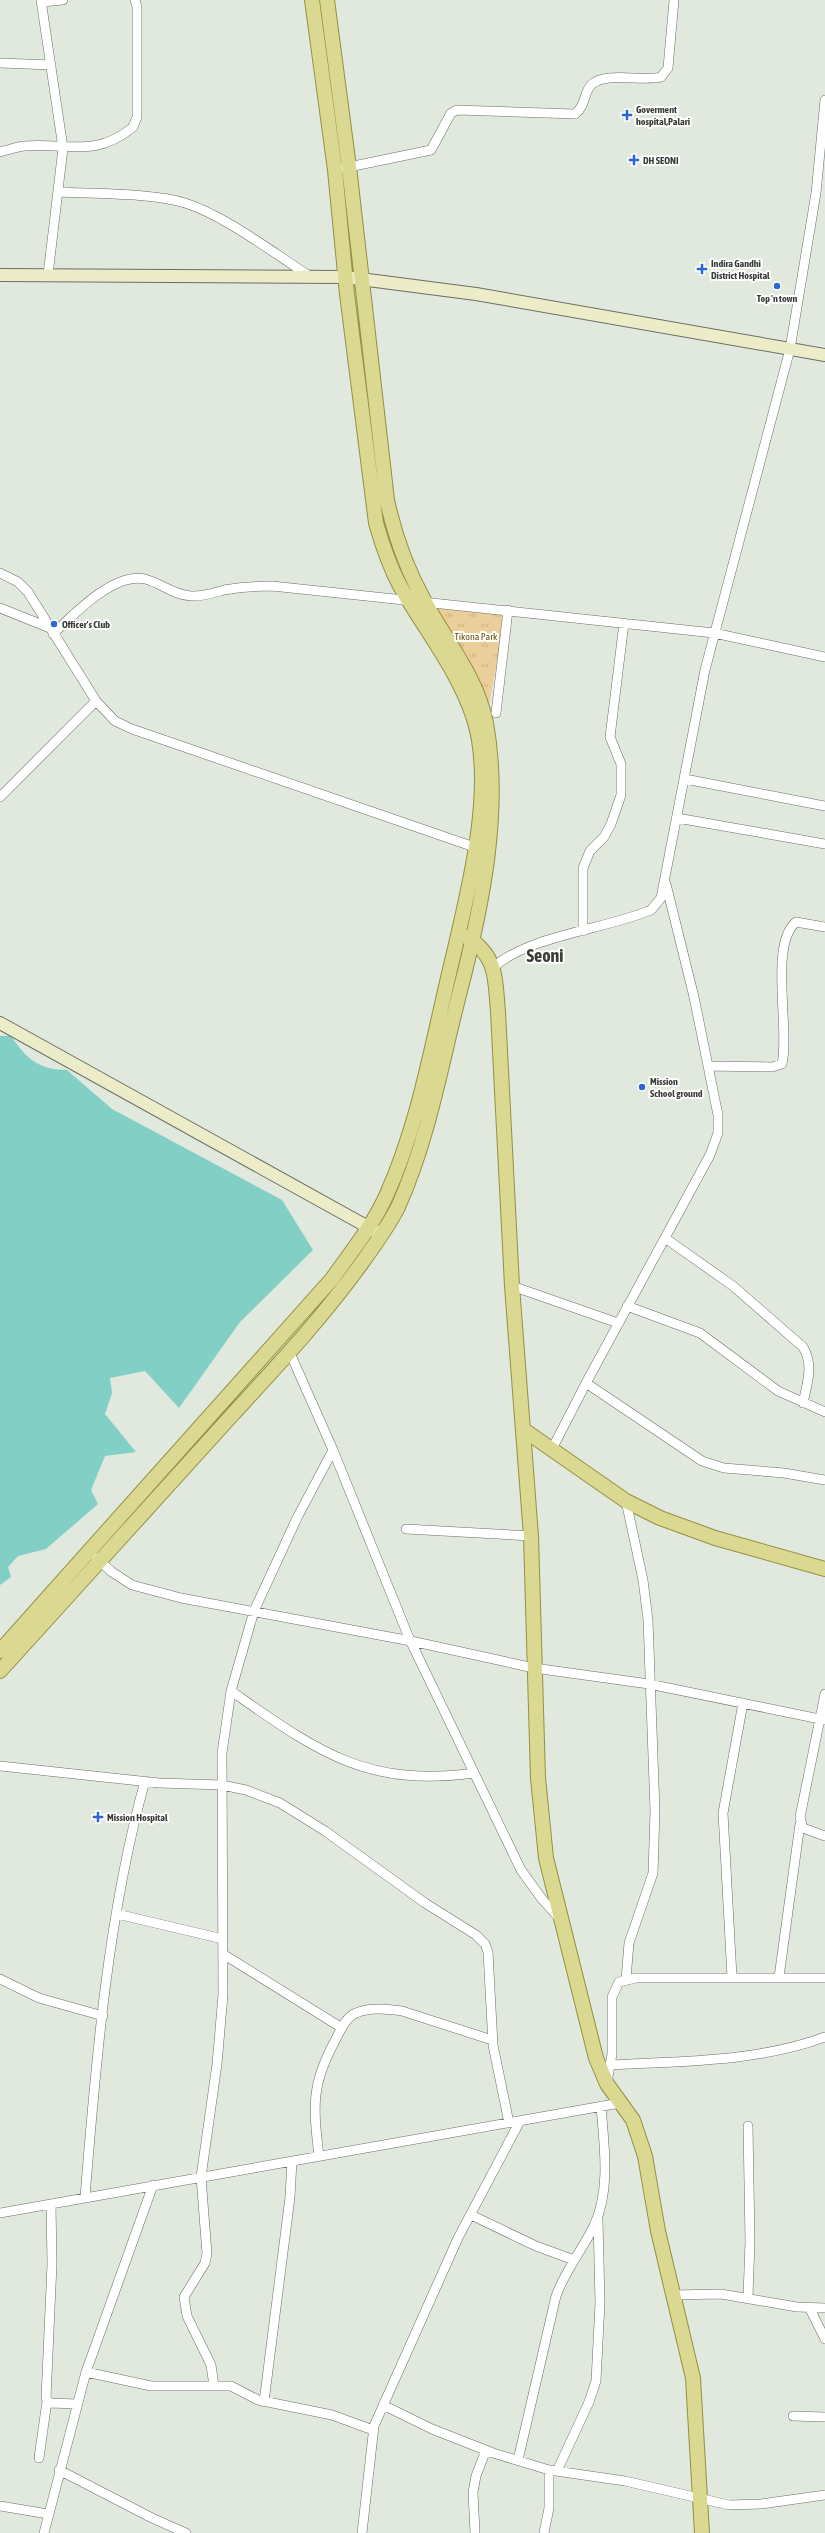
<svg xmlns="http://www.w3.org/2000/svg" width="825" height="2533" font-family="'Asap Condensed',sans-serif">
  <defs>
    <pattern id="park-tufts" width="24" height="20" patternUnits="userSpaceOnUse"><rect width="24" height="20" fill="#ecce9a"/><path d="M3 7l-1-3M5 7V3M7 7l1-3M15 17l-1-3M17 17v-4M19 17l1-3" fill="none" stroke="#cbb285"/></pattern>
  </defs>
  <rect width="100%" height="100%" fill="#e1e8dd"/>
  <!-- park -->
  <path fill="url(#park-tufts)" d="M 430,605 L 506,613 L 488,710 Z"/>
  <!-- water -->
  <path fill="#82d0c5" d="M 0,1036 L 11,1036 C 26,1058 38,1070 67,1070 L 112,1109 L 282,1200 L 313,1250 L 240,1322 L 179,1408 L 145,1371 L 110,1378 L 112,1393 L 105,1414 L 136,1452 L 105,1456 L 91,1490 L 98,1504 L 46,1549 L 18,1556 L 8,1567 L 11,1577 L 0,1585 Z"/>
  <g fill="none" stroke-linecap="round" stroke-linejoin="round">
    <defs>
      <path id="street" d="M 41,0 L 63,148 L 48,275
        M 42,2 L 63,0
        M 0,63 L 51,65
        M 0,152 C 8,150 16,147 24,146 C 67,142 94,159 133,127 L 137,117 L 137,7 L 135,0
        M 344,168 L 431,150 L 451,113 L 457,110 L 575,114 C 586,106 583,94 591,85 C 605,71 643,82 661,77 L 668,68 L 674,0
        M 58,192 C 94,194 152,193 185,203 C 224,215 275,254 311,277
        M 0,573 L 18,582 L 28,592 L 96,701 L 115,721 L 132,729 L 480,849
        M 0,608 L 50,628
        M 53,634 C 74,614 114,572 145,579 C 161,583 173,595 191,596 C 202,597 213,593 224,590 C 240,587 256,586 272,586 L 714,633 L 825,657
        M 496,713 L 508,610
        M 685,779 L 825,806
        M 0,797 L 96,701
        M 677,818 L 825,844
        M 583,931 L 583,868 L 590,851 L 604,837 L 611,824 L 621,795 L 621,764 L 610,737 L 624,623
        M 494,967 C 528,936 606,929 651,910 L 661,898 L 705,670 L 790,349 L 816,193 L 825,100
        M 708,1066 L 772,1067 L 782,1064 C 790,1029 769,944 796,922 L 825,927
        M 665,1238 L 733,1286 L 803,1347 C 814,1365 807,1384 803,1403
        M 512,1286 L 618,1323
        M 627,1306 L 700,1333 L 778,1391 L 825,1412
        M 290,1353 L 333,1450 L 409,1638 L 521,1870 L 542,1899 L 559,1918
        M 586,1383 L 702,1461 L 724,1468 L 784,1473 L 825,1480
        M 552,1449 L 586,1383 L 710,1155 L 718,1133 L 718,1115 L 694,997 L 666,884
        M 626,1501 L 643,1580 L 648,1620 L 655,1811 L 653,1873 L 629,1943 L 626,1979
        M 406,1529 L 531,1536
        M 96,1558 L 112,1572 L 132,1585 L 181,1598 L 411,1641 L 534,1668 L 649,1684 L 825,1720
        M 231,1691 C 316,1750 365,1788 474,1773
        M 825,1694 L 800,1817 L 803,1828 L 825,1836
        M 0,1766 L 159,1783 L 222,1785 L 246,1790 L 280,1803 L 325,1831 L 425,1903 L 476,1935 L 485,1944 L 488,1952 L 493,2045 L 509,2123
        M 117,1914 L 223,1939
        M 223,1954 L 342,2028
        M 732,1977 L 723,1813 L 743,1703
        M 779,1977 L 800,1824
        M 0,1979 L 39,1998 L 103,2016
        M 611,2065 C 681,2061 758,2062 825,2037
        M 607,2082 L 612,2054 L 612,1997 L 619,1982 L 636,1978 L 825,1978
        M 319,2156 C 313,2106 311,2084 336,2039 C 341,2029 346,2017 356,2013 C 370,2007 387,2009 402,2011 L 492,2040
        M 85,2197 C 96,2060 108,1914 145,1781
        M 51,2204 L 52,2264 L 46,2398 L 50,2403 L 77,2404
        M 0,2213 L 620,2103
        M 471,2215 L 536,2246 L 574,2260
        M 673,2295 L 721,2294 L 797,2307 L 825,2308
        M 748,2297 L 750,2241 L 748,2126
        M 809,2307 L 825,2339
        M 86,2372 L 151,2386 L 231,2386 L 258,2400 L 332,2415 L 373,2430
        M 214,2386 L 211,2365 L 187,2316 L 184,2297 L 205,2263 L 207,2254 L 201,2177 L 217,2064 L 223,1995 L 222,1753 L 231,1691 L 254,1611 L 297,1518 L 333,1450
        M 264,2402 L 290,2197 L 292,2161
        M 383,2405 L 432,2429 L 493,2453 L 549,2470 L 625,2481 L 729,2505 L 761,2504 L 825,2495
        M 793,2416 L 825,2417
        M 39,2458 L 47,2401
        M 518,2460 L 556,2296 C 565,2271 582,2250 594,2226 C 611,2189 604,2146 601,2106
        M 59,2470 L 152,2518 L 186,2533
        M 557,2471 L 589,2402 L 596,2381 L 600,2303 L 598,2219
        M 0,2506 L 48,2514
        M 44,2533 L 86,2372 L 153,2185
        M 362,2533 L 374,2426 L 458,2238 L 520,2121
        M 475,2533 L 473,2492 L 476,2476 L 486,2450
        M 544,2533 L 549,2508 L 549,2470"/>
      <path id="secondary" d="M 0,275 L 345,277 L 476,294 L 825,355
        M 0,1023 L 377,1232"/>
      <path id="primary" d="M 467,937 C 498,957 495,979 498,1012 L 512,1286 L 531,1536 L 538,1778 L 546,1858 L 596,2058 L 607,2084 L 633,2120 L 645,2156 L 658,2231 L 693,2378 L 702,2533
        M 524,1430 L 626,1501 L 660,1518 L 715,1538 L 825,1569
        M 0,1651 L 332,1279 C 351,1252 374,1224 387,1194 C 416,1129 429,1060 445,991 C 462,914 498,795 474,719 C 458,669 424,629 399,584 C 389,565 382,544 376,523 L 347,294 L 335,170 L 312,0
        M 0,1671 C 78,1586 155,1499 233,1414 C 278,1365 322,1318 361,1264 C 374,1246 388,1227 398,1207 C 429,1138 441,1064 460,991 C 482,906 502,811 486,723 C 477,677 447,642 425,602 C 407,570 395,537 387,500 L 349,167 L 327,0"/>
    </defs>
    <!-- street casing -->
    <use href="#street" stroke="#696f65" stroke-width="10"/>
    <!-- secondary casing -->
    <use href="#secondary" stroke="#696f65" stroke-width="14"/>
    <!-- primary casing -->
    <use href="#primary" stroke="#939142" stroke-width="16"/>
    <!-- street -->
    <use href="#street" stroke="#fff" stroke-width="9"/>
    <!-- secondary -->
    <use href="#secondary" stroke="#edecc8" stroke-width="12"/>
    <!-- primary -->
    <use href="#primary" stroke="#dbd891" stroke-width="14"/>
  </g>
  <!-- markers -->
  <g fill="#2d67d5" stroke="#fff" stroke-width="1.5">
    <path d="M625 109h4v4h4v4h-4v4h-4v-4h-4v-4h4z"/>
    <path d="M632 154h4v4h4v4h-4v4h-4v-4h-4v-4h4z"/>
    <path d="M700 263h4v4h4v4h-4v4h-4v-4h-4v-4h4z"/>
    <circle cx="777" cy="286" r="4"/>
    <circle cx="54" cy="624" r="4"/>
    <circle cx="642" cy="1087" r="4"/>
    <path d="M96 1811h4v4h4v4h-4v4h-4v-4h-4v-4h4z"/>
  </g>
  <g text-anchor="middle" stroke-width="4" stroke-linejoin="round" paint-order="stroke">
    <!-- poi labels -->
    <g font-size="10" font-weight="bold" fill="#3b3e39" stroke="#fff" text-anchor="start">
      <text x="636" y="113">Goverment<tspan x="636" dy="12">hospital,Palari</tspan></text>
      <text x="643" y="164">DH SEONI</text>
      <text x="711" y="267">Indira Gandhi<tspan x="711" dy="12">District Hospital</tspan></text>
      <text x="777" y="302" text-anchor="middle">Top 'n town</text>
      <text x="62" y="628">Officer's Club</text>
      <text x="650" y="1085">Mission<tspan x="650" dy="12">School ground</tspan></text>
      <text x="107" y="1821">Mission Hospital</text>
    </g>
    <!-- park labels -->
    <g font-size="10" fill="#6d4e0a" stroke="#fff">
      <text x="476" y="640">Tikona Park</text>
    </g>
    <!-- town labels -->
    <g font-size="18" font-weight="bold" fill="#3b3e39" stroke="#fff">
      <text x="545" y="962">Seoni</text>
    </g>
  </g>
</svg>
